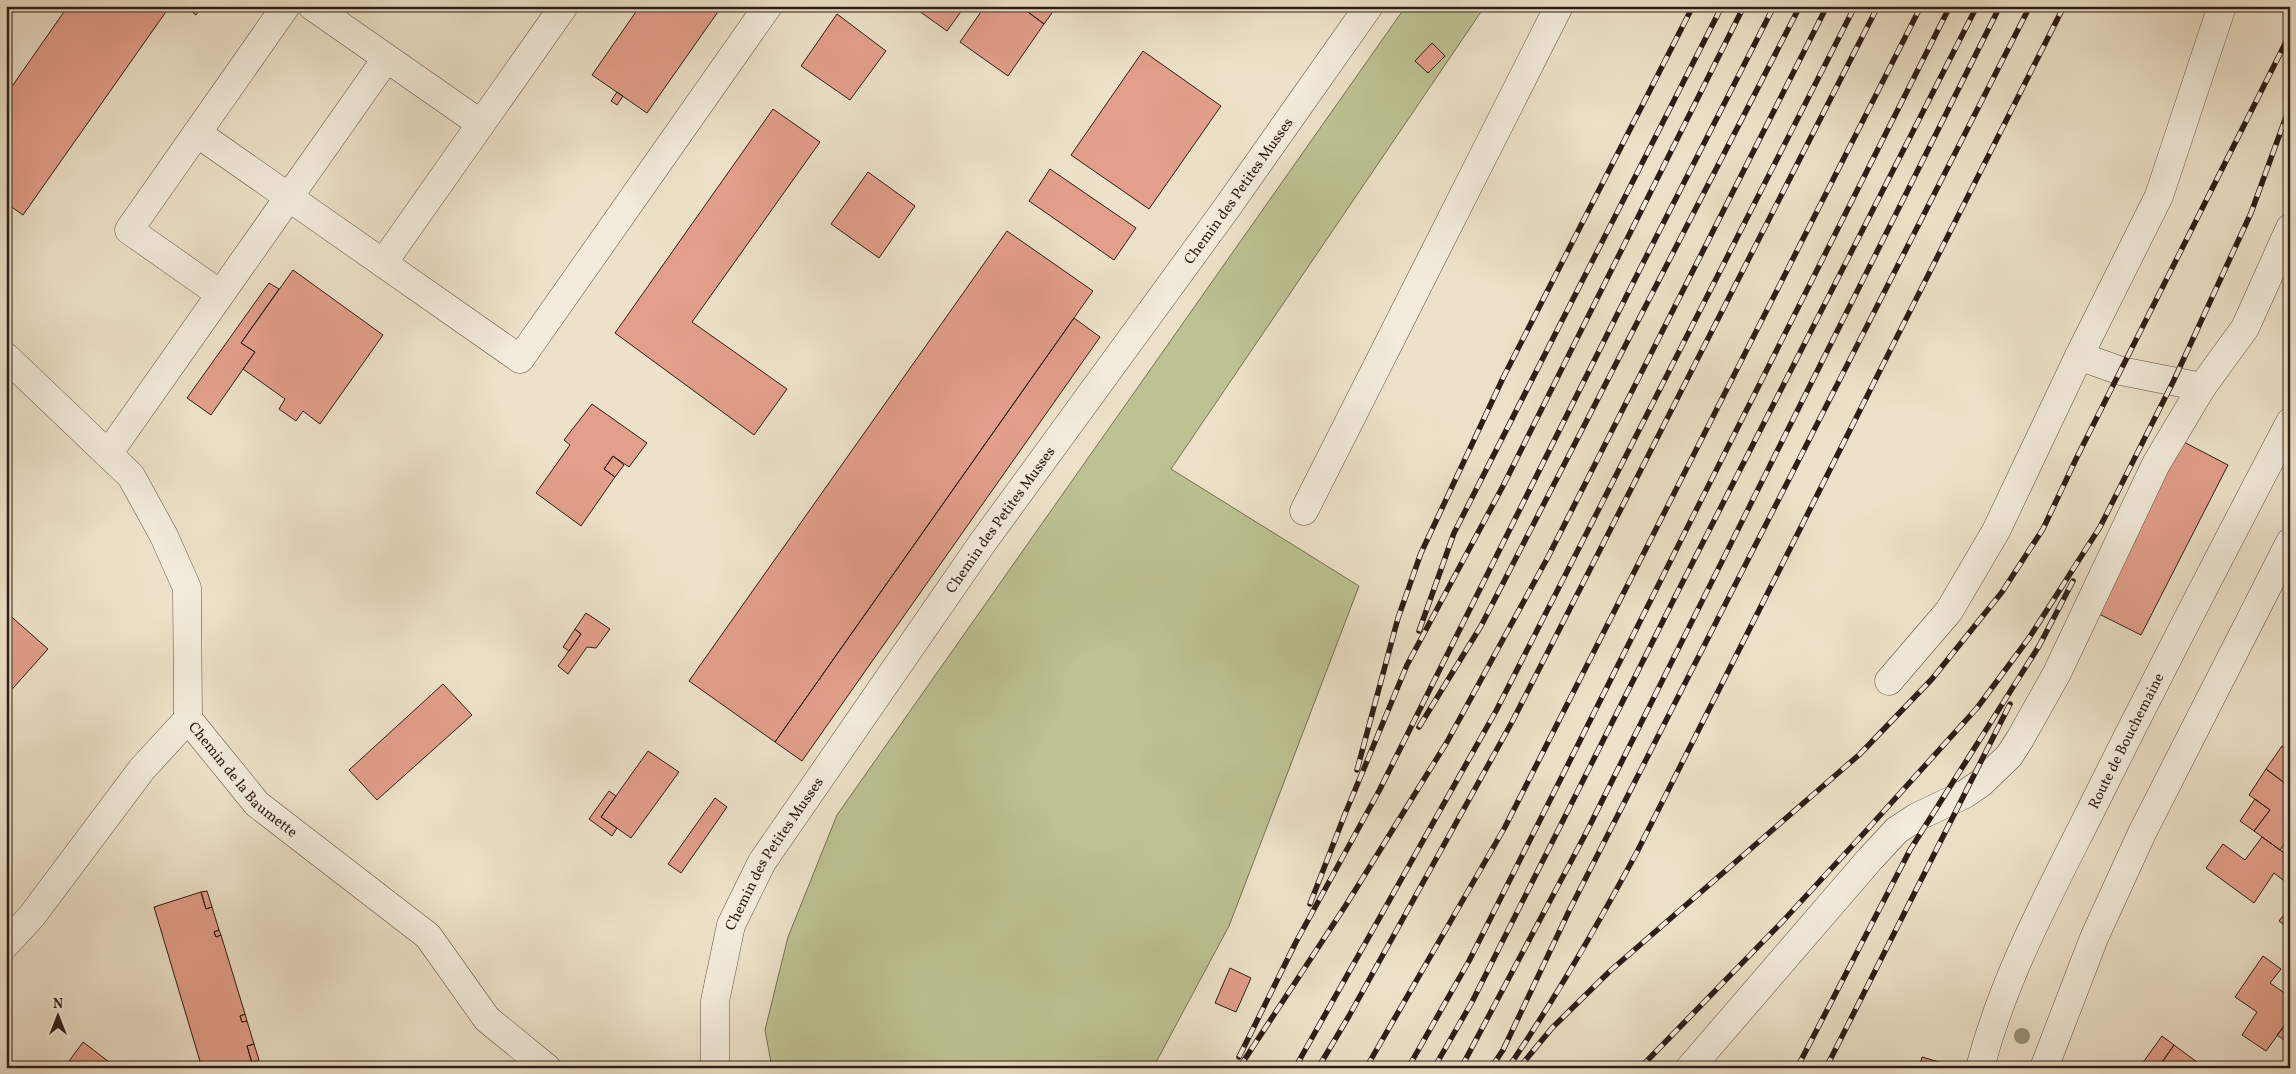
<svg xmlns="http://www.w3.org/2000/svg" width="2296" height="1074" font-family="Vollkorn,serif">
  <rect width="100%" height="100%" fill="#ede2c9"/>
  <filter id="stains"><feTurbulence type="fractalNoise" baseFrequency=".004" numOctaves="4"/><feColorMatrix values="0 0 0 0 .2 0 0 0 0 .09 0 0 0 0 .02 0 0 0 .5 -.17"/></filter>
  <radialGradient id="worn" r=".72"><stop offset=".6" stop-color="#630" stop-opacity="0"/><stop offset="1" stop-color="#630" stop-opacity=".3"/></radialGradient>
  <!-- green -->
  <path fill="#bdc293" stroke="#766f54" d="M 1406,6 L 1485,6 L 1171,469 L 1359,586 L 1229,926 L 1153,1068 L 772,1068 L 765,1030 L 788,937 L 837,815 Z"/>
  <!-- building -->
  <path fill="#e39f8b" stroke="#2e1c16" d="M 68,6 L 170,6 L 23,215 L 6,203 L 6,95 Z
    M 184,6 L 202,6 L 196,15 Z
    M 640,6 L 722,6 L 647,113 L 592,75 Z
    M 912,6 L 965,6 L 947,31 Z
    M 985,6 L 1020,6 L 1044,24 L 1008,76 L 960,42 Z
    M 1020,6 L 1057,6 L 1044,24 Z
    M 837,14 L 886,51 L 850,100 L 801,66 Z
    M 1432,43 L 1445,56 L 1428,73 L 1415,61 Z
    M 1143,51 L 1221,106 L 1149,209 L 1071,155 Z
    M 617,92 L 623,96 L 617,105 L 611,101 Z
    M 773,109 L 820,142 L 692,322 L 787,389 L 754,435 L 615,333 Z
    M 1050,169 L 1136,228 L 1114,260 L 1029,201 Z
    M 868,172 L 915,206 L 879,258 L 831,224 Z
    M 1007,231 L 1093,291 L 775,742 L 689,681 Z
    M 293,270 L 383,335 L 320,424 L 303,411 L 296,421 L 279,409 L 285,399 L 243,369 L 255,352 L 241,343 Z
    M 269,283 L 279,289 L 241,343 L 255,352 L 211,415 L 187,398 Z
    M 1074,318 L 1100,337 L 802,761 L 775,742 Z
    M 592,404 L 647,443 L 629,467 L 613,456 L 604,469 L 615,477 L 581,526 L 536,493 L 570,445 L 564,440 Z
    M 2180,440 L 2228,465 L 2141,635 L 2093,611 Z
    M 613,456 L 624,465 L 615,477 L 604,469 Z
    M 6,612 L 48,649 L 6,696 Z
    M 586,613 L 610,629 L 596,648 L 587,647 L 568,674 L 558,666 L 581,634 L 575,629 Z
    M 575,629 L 581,634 L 569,651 L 563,647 Z
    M 443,684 L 472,715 L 377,800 L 349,770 Z
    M 2282,746 L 2290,751 L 2290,787 L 2266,769 Z
    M 648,751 L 679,772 L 631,838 L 601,817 Z
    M 2266,769 L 2290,787 L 2290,836 L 2280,850 L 2254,831 L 2270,810 L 2249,795 Z
    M 609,791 L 616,796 L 601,817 L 617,828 L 612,836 L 589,819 Z
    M 715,798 L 727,807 L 681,873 L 668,864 Z
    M 2255,799 L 2270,810 L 2254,831 L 2240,821 Z
    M 2262,837 L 2290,857 L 2290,879 L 2287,883 L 2274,873 L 2254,903 L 2206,868 L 2223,844 L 2245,860 Z
    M 207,891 L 212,907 L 206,909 L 201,892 Z
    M 201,892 L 206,909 L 212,907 L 219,930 L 214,932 L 216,937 L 221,935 L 245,1014 L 240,1016 L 242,1022 L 247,1021 L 254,1044 L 247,1046 L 252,1063 L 235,1068 L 202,1068 L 154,907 Z
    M 2290,907 L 2290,929 L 2279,921 Z
    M 219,930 L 221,935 L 216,937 L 214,932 Z
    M 2263,956 L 2281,969 L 2270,983 L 2290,997 L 2290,1018 L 2266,1051 L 2242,1035 L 2257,1012 L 2235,997 Z
    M 1230,968 L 1251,978 L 1236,1012 L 1215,1003 Z
    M 245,1014 L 247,1021 L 242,1022 L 240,1016 Z
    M 2290,1018 L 2290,1044 L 2277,1035 Z
    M 2162,1036 L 2174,1045 L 2158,1068 L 2139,1068 Z
    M 83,1042 L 117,1068 L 64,1068 Z
    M 254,1044 L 259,1060 L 252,1063 L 247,1046 Z
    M 2174,1045 L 2205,1068 L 2158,1068 Z
    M 1922,1057 L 1953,1066 L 1952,1068 L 1919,1068 Z"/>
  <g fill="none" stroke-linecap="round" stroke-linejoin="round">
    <defs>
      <g id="minor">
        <path d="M 312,6 L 481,124"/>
        <path d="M 197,133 L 520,359 L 768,6"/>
        <path d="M 383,263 L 564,6"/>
        <path d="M 220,294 L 129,230 L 286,6"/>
        <path d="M 2079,356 L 2121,371 L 2202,387"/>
        <path id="s1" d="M 6,357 L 131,476 L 164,536 L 187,588 L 188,719 L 257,804 L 428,936 L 487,1019 L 547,1068"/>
        <path d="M 108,454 L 386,59"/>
        <path d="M 1304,511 L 1559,6"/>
        <path d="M 1889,681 L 1949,611 L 1996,531 L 2079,356 L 2159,196 L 2222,6"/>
        <path d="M 6,944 L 31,917 L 142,769 L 188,719"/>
        <path id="s2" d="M 715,1068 L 715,1001 L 731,925 L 762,862 L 983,542 L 1226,209 L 1369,6"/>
        <path d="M 1690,1068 L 1870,859 L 1897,830 L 1917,817 L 1965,794 L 1981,783 L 2009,756 L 2020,739 L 2057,673 L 2156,464 L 2202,387 L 2245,328 L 2290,228"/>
        <path id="s3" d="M 1980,1068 C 2004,976 2050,892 2092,808 C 2156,679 2223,550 2290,422"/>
        <path d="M 2044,1068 L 2094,938 L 2142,833 L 2290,542"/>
      </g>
    </defs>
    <!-- minor casing -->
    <use href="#minor" stroke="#5e4e43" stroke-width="29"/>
    <!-- minor -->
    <use href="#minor" stroke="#f3ecdc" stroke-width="28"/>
    <defs>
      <path id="rail" d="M 1419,631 L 1454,533 L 1722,6
        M 1419,727 L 1481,626 L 1800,6
        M 1357,770 L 1398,618 L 1421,553 L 1503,378 L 1693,6
        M 1310,904 L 1345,814 L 1407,665 L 1503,486 L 1744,6
        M 1239,1057 L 1296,942 L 1379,791 L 1643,263 L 1774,6
        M 1239,1068 L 1346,905 L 1447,742 L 1548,557 L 1827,6
        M 1295,1068 L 1496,711 L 1855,6
        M 1318,1068 L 1349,1016 L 1512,722 L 1878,6
        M 1366,1068 L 1505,827 L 1921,6
        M 1408,1068 L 1469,961 L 1950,6
        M 1434,1068 L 1472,1002 L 1674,599 L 1977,6
        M 1461,1068 L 1584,837 L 2000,6
        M 1491,1068 L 1503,1050 L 1570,909 L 2030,6
        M 1508,1068 C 1556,998 1597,926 1637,852 L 2064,6
        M 1519,1068 L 1552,1028 L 1610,971 L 1860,754 L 1932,679 L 2002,592 L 2043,529 L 2077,457 L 2290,34
        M 1640,1068 L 1783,921 L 1865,832 L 1977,708 L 2029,638 L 2100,527 L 2173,382 L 2251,213 L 2290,106
        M 1797,1068 L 1910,850 L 2039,646 L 2073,581
        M 1826,1068 L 2010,704"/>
    </defs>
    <!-- rail casing -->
    <use href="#rail" stroke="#2e1c16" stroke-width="5.5"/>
    <!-- rail -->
    <use href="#rail" stroke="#f3ecdc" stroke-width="4" stroke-dasharray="11" stroke-linecap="butt"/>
  </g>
  <!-- trees -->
  <circle fill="#9c917b" cx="2022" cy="1036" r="8"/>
  <g text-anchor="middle" stroke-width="4.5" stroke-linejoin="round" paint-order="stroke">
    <!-- street labels -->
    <g font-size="15" fill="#2e1c16" stroke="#f3ecdc">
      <text dy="5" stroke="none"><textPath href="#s2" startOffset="1038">Chemin des Petites Musses</textPath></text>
      <text dy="5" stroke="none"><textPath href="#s2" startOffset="632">Chemin des Petites Musses</textPath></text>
      <text dy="5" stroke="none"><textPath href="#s3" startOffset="359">Route de Bouchemaine</textPath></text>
      <text dy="5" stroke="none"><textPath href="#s1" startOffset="511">Chemin de la Baumette</textPath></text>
      <text dy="5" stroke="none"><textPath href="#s2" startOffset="228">Chemin des Petites Musses</textPath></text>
    </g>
  </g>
  <!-- margin -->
  <rect width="2296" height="1074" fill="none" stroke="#ede2c9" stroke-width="25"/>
  <rect x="8" y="8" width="2281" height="1059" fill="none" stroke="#2e1c16" stroke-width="2.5"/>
  <rect x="12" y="12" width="2271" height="1049" fill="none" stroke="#2e1c16"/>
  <!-- north arrow -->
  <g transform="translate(58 1016)" stroke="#f3ecdc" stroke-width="4" paint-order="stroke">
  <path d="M0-4L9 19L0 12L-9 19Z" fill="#2e1c16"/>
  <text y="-8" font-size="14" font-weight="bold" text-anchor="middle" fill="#2e1c16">N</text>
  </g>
  <rect width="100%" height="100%" filter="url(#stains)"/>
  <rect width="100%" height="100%" fill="url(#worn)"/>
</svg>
